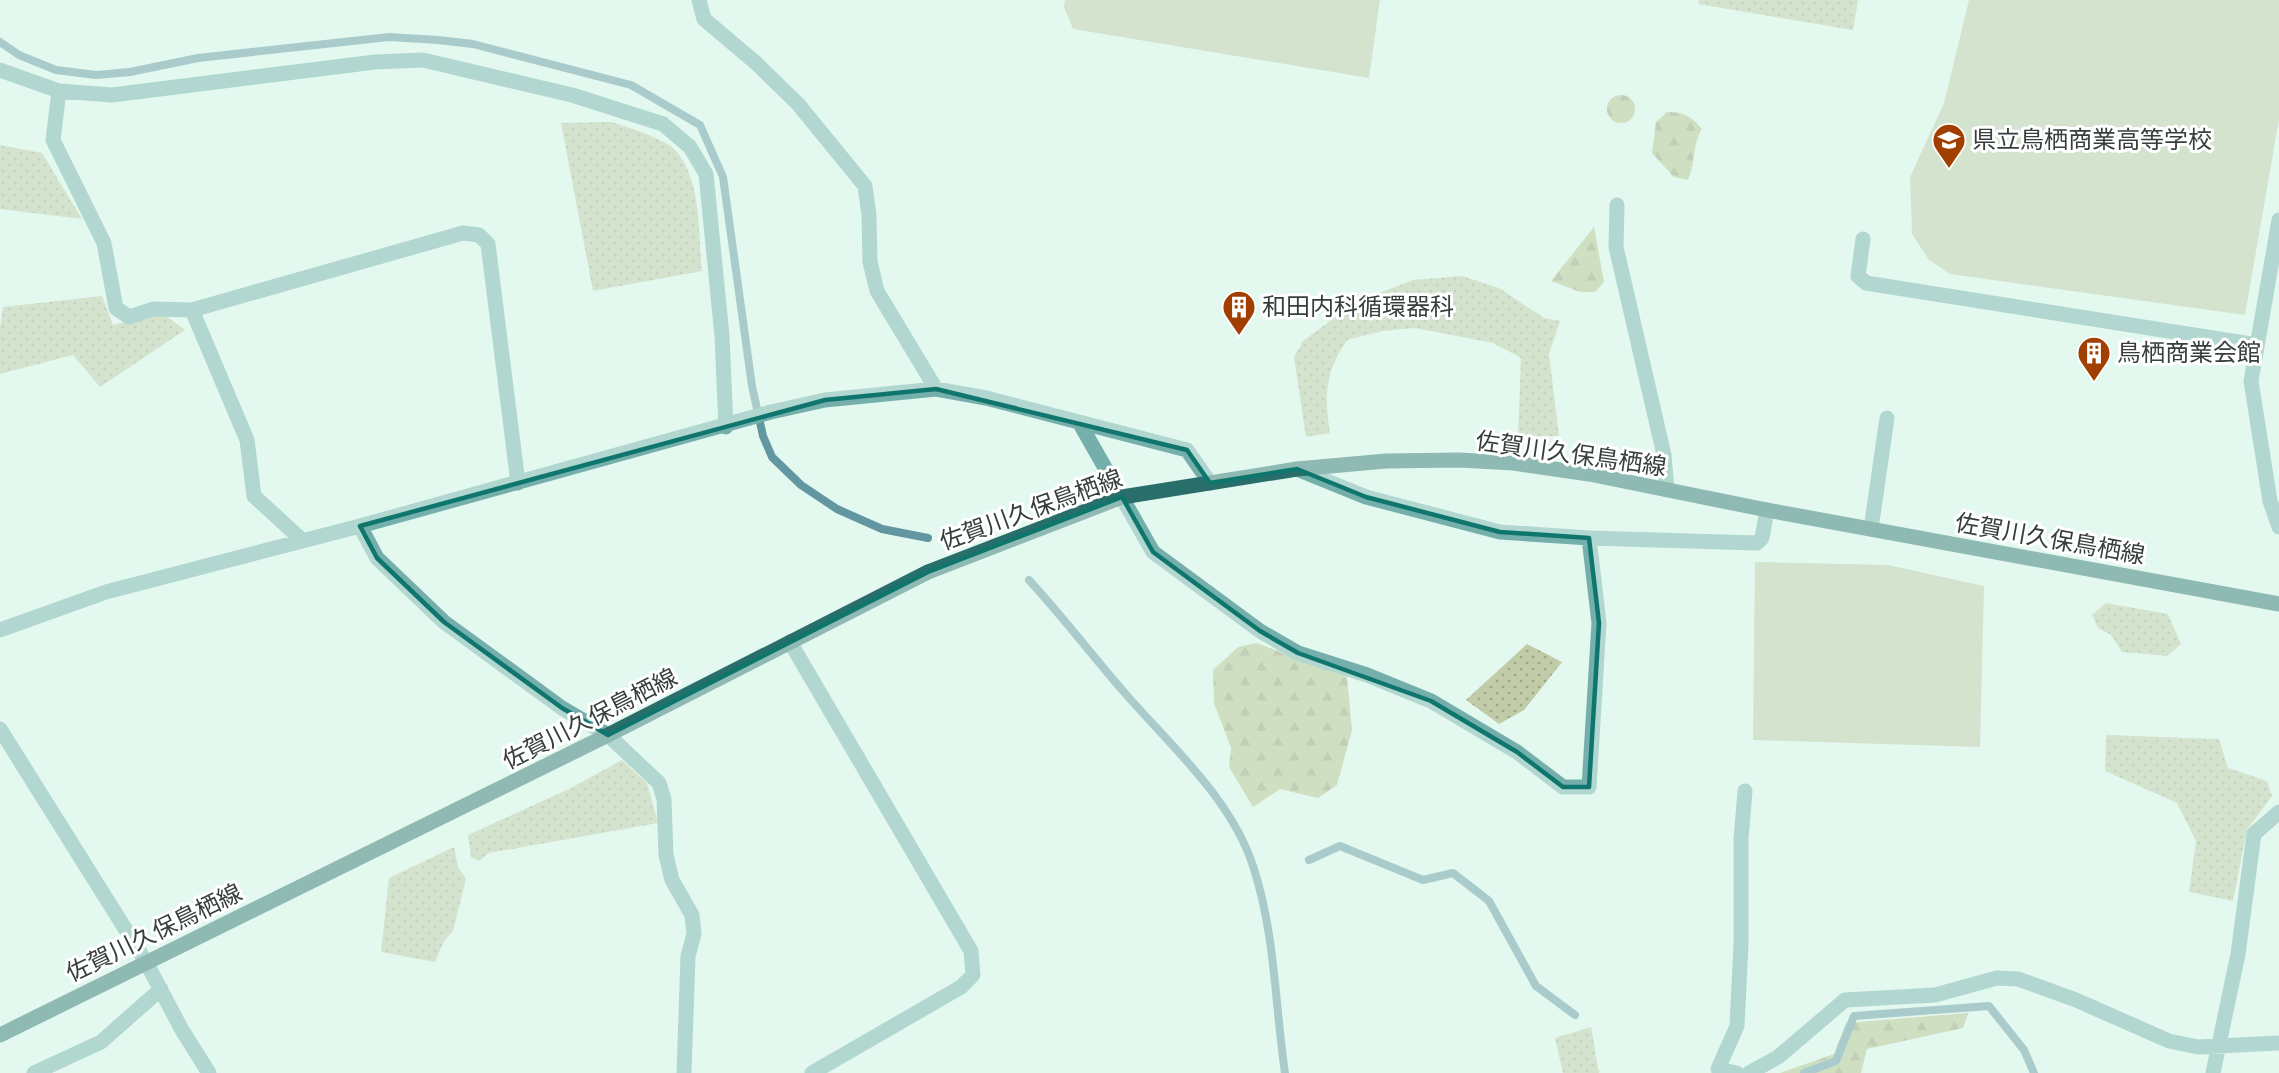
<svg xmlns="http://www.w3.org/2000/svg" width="2279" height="1073" font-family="Spectral,'Noto Sans JP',serif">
  <defs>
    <pattern id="grass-dots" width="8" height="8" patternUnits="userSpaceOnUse" patternTransform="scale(1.5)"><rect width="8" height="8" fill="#c2cba7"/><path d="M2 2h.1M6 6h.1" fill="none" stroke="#9ea689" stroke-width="1.8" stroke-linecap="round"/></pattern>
    <pattern id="forest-firs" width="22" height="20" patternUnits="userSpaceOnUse" patternTransform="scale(1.5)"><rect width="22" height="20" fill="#b5c18a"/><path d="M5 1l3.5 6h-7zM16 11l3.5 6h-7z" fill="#949e72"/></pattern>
  </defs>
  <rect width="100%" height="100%" fill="#e3f8ef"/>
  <!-- grass -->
  <path fill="url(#grass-dots)" d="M 1699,0 L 1858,0 L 1853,30 L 1698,4 Z
    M 612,122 C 629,128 664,138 676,151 C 702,181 698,233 702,271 L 593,291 L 561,123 Z
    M 0,145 L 42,153 L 82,219 L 0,209 Z
    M 1462,276 L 1499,288 L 1544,318 L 1560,321 L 1549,354 L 1559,436 L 1518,436 L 1521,358 L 1493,343 L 1415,328 L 1382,331 L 1347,340 C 1325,372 1324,395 1330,433 L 1306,437 L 1294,357 L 1303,341 L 1356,302 L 1413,280 Z
    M 102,296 L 113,325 L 162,313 L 185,330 L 100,387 L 73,355 L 0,374 L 0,328 L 3,307 Z
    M 2106,603 L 2168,614 L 2181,644 L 2167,656 L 2122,652 L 2111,635 L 2098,628 L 2092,615 Z
    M 1527,644 L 1562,662 L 1524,710 L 1499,724 L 1466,700 Z
    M 2106,735 L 2219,739 L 2228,768 L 2267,781 L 2272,796 L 2247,830 L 2233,901 L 2189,892 L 2196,841 L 2177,803 L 2105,771 Z
    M 622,760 L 647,783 L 658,823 L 489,853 L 479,861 L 471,857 L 468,835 L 571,788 Z
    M 454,847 L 458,867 L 466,879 L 453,931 L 444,941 L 435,962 L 381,952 L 389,878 Z
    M 1591,1027 L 1599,1073 L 1563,1073 L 1555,1038 Z"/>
  <!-- forest -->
  <path fill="url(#forest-firs)" d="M1607 109a14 14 0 1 1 28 0a14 14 0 1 1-28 0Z
    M 1667,112 C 1684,112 1691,116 1702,129 C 1692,144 1696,163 1688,180 L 1674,177 L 1652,153 L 1656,122 Z
    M 1594,227 L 1604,282 L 1595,292 L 1580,292 L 1551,281 Z
    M 1257,643 L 1347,677 L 1352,730 L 1337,785 L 1318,798 L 1280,789 L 1253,807 L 1229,767 L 1231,748 L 1214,703 L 1213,670 L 1238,647 Z
    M 1968,1013 L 1963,1028 L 1867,1049 L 1861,1073 L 1780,1073 L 1834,1054 L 1846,1023 Z"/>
  <!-- pitch -->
  <path fill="#c2cba7" d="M 1065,0 L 1380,0 L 1369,78 L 1073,29 L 1064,7 Z
    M 1969,0 L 2279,0 L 2279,119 L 2245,315 L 1950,274 L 1929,260 L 1912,234 L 1910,177 L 1944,103 Z
    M 1755,562 L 1888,565 L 1984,586 L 1980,747 L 1753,740 Z"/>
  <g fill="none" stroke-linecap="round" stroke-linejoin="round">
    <!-- stream -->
    <path stroke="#6296a0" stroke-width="8" d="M 0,42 L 19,55 L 56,70 L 96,75 L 130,72 L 198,58 L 389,37 L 438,40 L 473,44 L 631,85 L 700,125 L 723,177 L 752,386 L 763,436 L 772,457 L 801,485 L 837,509 L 882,529 L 928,538
      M 1029,580 C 1062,616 1091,654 1123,691 C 1169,744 1231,798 1253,866 C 1275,932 1275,1005 1285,1073
      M 1309,860 L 1340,846 L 1423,880 L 1453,873 L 1489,901 L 1536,986 L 1575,1015
      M 1804,1073 L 1836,1061 L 1854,1016 L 1989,1006 L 2024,1050 L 2034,1073"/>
    <!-- minor -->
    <path stroke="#75afac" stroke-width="15" d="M 699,0 L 704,19 L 756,63 L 798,104 L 865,186 L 869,215 L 870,262 L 877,291 L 936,389
      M 0,70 L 59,91 L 112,95 L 375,62 L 423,60 L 572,95 L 663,124 L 690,147 L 706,174 L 722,336 L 726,427
      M 59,91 L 53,140 L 104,243 L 116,308 L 129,317 L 153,309 L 192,310 L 463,233 L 479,235 L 488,244 L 518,483
      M 1617,205 L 1616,247 L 1664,455 L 1667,490
      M 2279,220 L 2251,381 L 2270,501 L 2279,527
      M 1863,239 L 1858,276 L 1866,283 L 2257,345
      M 192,310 L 247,440 L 254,496 L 303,541
      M 1079,422 L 1153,552 L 1260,631 L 1298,653 L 1367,675 L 1431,701 L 1517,752 L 1563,787 L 1589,787 L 1599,623 L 1589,538 L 1500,532 L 1366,497 L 1297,469
      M 360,526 L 377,558 L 444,622 L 562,708 L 608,735 L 659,783 L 664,799 L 666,855 L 672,880 L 692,915 L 694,934 L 688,956 L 684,1073
      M 1871,529 L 1887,418
      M 1589,538 L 1757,543 L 1762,538 L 1767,510
      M 0,630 L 106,592 L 360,526 L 771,412 L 825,400 L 936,389 L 986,398 L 1187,450 L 1210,483
      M 790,642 L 971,951 L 973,975 L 961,987 L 812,1073
      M 0,729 L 146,962 L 182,1030 L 209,1073
      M 34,1073 L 101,1042 L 161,989
      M 1737,1073 L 1718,1069 L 1737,1026 L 1741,944 L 1741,839 L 1745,791
      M 1749,1073 L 1778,1057 L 1845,1000 L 1935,995 L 1997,978 L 2018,979 L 2076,1000 L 2169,1041 L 2198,1047 L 2279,1043
      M 2213,1073 L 2238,954 L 2254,834 L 2279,812"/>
    <!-- major -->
    <path stroke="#296e6b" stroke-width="15" d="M 0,1035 L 608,735 L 928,572 L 1122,497 L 1297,469 L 1386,461 L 1459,460 L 1513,463 L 1589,474 L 1767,510 L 2279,604"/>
  </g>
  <!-- marked area -->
  <path d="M0 0H2279V1073H0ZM 936,389 L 1187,450 L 1210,483 L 1297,469 L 1366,497 L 1500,532 L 1589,538 L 1599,623 L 1589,787 L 1563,787 L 1517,752 L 1431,701 L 1298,653 L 1260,631 L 1153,552 L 1122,497 L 928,572 L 608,735 L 562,708 L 444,622 L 377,558 L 360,526 L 825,400 Z" fill="#e3f8ef" fill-opacity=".55" fill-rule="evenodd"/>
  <path fill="none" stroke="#0f766e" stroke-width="4.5" stroke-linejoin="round" d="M 936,389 L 1187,450 L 1210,483 L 1297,469 L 1366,497 L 1500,532 L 1589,538 L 1599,623 L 1589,787 L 1563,787 L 1517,752 L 1431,701 L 1298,653 L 1260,631 L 1153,552 L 1122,497 L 928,572 L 608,735 L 562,708 L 444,622 L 377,558 L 360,526 L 825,400 Z"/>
  <!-- icons -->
  <defs>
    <symbol id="school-pin" viewBox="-11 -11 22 30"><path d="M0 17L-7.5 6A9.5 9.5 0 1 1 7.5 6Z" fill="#a13f00" stroke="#fff"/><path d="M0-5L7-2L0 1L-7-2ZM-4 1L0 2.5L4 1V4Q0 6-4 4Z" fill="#fff"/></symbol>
    <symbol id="building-pin" viewBox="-11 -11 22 30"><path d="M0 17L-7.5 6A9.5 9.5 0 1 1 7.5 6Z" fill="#a13f00" stroke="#fff"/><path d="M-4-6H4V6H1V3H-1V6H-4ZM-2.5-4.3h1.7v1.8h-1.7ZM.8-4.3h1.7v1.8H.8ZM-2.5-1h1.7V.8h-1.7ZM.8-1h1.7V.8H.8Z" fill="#fff"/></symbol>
  </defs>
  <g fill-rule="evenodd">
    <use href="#school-pin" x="1930" y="121" width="38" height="52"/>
    <use href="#building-pin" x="1220" y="288" width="38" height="52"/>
    <use href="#building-pin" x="2075" y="334" width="38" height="52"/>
  </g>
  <g text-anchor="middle" stroke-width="6" stroke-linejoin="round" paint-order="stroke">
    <!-- poi labels -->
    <g font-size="24" fill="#363f3b" stroke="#fff" text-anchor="start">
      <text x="1972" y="148">県立鳥栖商業高等学校</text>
      <text x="1262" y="315">和田内科循環器科</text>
      <text x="2117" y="361">鳥栖商業会館</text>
    </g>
    <!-- street labels -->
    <g font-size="24" fill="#363f3b" stroke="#fff">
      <text transform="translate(1571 454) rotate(8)" y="8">佐賀川久保鳥栖線</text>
      <text transform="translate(1031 510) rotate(-20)" y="8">佐賀川久保鳥栖線</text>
      <text transform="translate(2050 539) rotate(10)" y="8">佐賀川久保鳥栖線</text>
      <text transform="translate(590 719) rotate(-27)" y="8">佐賀川久保鳥栖線</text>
      <text transform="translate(154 933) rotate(-26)" y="8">佐賀川久保鳥栖線</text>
    </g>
  </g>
</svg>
